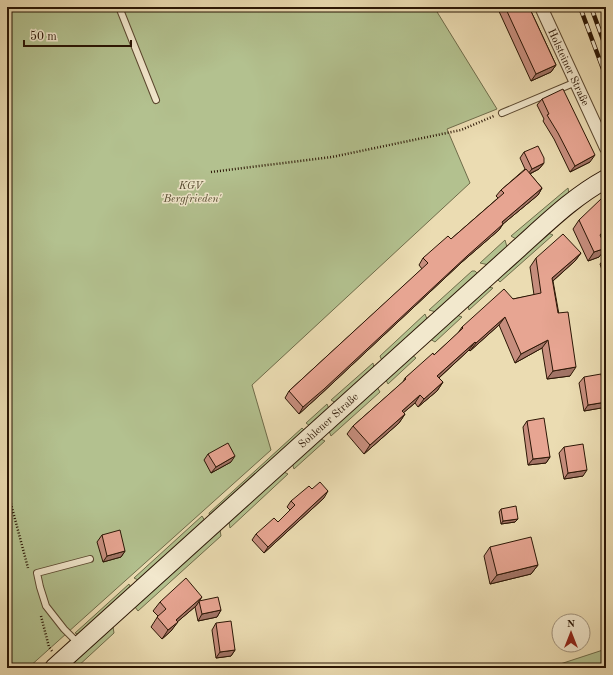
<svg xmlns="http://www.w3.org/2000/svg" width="613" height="675" font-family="'Old Standard TT',serif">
  <rect width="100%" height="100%" fill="#ebdcb2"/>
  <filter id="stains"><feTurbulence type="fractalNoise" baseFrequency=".005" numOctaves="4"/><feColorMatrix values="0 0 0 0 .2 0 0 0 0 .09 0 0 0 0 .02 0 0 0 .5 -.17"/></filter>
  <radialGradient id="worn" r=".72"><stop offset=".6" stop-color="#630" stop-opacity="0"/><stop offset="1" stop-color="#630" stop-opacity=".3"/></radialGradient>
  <!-- green -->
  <path fill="#b3c18f" stroke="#6f6c4a" d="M 7,7 L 434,7 L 497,109 L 447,129 L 470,183 L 252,385 L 271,450 L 28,668 L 7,668 Z
    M 568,188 L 569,194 L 516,239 L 511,236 Z
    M 548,233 L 553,235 L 500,282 L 497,279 Z
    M 505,240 L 507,247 L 489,265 L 480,263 Z
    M 472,271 L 475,271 L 478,274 L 436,312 L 429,310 Z
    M 488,287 L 493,288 L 469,310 L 468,306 Z
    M 425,314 L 427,319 L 382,361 L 380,356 Z
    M 457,315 L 462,317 L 435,342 L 430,339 Z
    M 412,355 L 416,358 L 388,384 L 386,380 Z
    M 373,363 L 374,368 L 336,403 L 331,400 Z
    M 377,387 L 380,392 L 331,436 L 329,431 Z
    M 327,404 L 329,409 L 310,426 L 306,423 Z
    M 302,428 L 305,431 L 210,517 L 209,513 Z
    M 321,439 L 325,441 L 294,469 L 293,466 L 293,464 Z
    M 284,472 L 288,474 L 230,528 L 229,522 Z
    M 202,516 L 205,521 L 140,581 L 134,578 Z
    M 220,530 L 221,536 L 138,611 L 135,607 Z
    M 129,584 L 131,588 L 80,635 L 75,633 Z
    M 113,627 L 114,633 L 76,668 L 68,668 Z
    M 606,649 L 606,668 L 548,668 Z"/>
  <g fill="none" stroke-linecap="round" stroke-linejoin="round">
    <defs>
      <path id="lane" d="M 119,7 L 156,100
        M 502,113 L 576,82
        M 79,644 L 64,629 L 46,606 L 40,587 L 37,573 L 90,559"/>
      <path id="street" d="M 541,7 L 606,148"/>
      <path id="secondary" d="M 54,668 L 519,248 C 547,223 573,197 606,179"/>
    </defs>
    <!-- lane casing -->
    <use href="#lane" stroke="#5b4830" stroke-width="8"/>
    <!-- street casing -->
    <use href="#street" stroke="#5b4830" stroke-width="14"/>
    <!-- secondary casing -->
    <use href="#secondary" stroke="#2b1605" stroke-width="20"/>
    <!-- path -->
    <path stroke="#2b1605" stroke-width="2.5" stroke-dasharray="1 2" stroke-linecap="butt" d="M 211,172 L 332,157 L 461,130 L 494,116
      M 7,489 L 28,568
      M 41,616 L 49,647 L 52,651"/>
    <!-- lane -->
    <use href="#lane" stroke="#f2e8cd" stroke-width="6"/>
    <!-- street -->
    <use href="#street" stroke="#f2e8cd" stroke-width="12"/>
    <!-- secondary -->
    <use href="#secondary" stroke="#f2e8cd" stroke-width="18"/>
    <defs>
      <path id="rail" d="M 580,7 L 606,77
        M 591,7 L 606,48
        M 604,7 L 606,12"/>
    </defs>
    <!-- rail casing -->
    <use href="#rail" stroke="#2b1605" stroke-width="4.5"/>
    <!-- rail -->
    <use href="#rail" stroke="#f2e8cd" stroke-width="3" stroke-dasharray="9" stroke-linecap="butt"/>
  </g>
  <!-- wall -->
  <path fill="#c78e7e" stroke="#2b1605" d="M 497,7 L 529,7 L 556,65 L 551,72 L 531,81 Z
    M 542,99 L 590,162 L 570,172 L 554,139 L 543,121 L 544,119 L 537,105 Z
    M 524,152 L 544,163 L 539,169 L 530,174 L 542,188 L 538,195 L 503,224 L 499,230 L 462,262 L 320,395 L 299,414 L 285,398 L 289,391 L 422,269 L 419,265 L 423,258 L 451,239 L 498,198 L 496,196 L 501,190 L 525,169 L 520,158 Z
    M 579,220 L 606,231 L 600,237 L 606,248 L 599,257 L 588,261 L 573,229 Z
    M 581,253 L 575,261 L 553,281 L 570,376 L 547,379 L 542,348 L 515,363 L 499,325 L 470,351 L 469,350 L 439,378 L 443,382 L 437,391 L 418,407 L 415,403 L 403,413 L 405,414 L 399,423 L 364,454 L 347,434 L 353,426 L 403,382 L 405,378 L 434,355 L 458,333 L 462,327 L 513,299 L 534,295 L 530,267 L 536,258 Z
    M 606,257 L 606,275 L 604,276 L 600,264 L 605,258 Z
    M 606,358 L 606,378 L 602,364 Z
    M 584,377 L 601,408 L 584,411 L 579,383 Z
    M 527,421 L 550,457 L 546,463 L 528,465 L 523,427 Z
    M 564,447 L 583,476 L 564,479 L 559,453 Z
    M 208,454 L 231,462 L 211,473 L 204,460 Z
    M 312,489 L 324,498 L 264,553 L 252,540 L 256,534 L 278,522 L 290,510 L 287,507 L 291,501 Z
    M 501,509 L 515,522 L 501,524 L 499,512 Z
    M 102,535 L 125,551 L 121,557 L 103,562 L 97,542 Z
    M 490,547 L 538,565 L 531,574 L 490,584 L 484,556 Z
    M 199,601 L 221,610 L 217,617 L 198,621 L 195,607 Z
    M 160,602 L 196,606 L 177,622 L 171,631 L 162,639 L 151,627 L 158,616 L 153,611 Z
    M 216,623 L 235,650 L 231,656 L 216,658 L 212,630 Z"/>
  <!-- shaded-wall -->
  <path fill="#a27466" stroke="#2b1605" d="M 556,65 L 551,72 L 531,81 L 536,74 Z
    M 595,155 L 590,162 L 570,172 L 575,166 Z
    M 544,163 L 539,169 L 527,175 L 532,169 Z
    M 542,188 L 538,195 L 503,224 L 499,230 L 462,262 L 320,395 L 299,414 L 303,407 L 502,222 Z
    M 606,228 L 606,231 L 593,244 L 600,235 Z
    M 606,248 L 599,257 L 588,261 L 594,252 Z
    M 581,253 L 575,261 L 546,287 L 552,278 Z
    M 505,317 L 499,325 L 470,351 L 476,343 Z
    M 548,340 L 542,348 L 515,363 L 521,354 Z
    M 475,342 L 469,350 L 431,385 L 437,376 Z
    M 576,367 L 570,376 L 547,379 L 553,371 Z
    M 443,382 L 437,391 L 418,407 L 424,399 Z
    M 420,395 L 415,403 L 396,419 L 402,411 Z
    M 606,402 L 601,408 L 584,411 L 588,405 Z
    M 405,414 L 399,423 L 364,454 L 370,445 Z
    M 235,456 L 231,462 L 211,473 L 216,467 Z
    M 550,457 L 546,463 L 528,465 L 533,459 Z
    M 587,470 L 583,476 L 564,479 L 568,473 Z
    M 328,491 L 324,498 L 264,553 L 268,547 Z
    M 518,519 L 515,522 L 501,524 L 503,521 Z
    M 125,551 L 121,557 L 103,562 L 107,556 Z
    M 538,565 L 531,574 L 490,584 L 497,575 Z
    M 202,597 L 196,606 L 169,629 L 176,620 Z
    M 221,610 L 217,617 L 198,621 L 202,614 Z
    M 178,622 L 171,631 L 162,639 L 168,630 Z
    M 235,650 L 231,656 L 216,658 L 220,652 Z"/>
  <!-- building -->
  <path fill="#e7a592" stroke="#2b1605" d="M 505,7 L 529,7 L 556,65 L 536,74 Z
    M 563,89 L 595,155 L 575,166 L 558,133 L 547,115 L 549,114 L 542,99 Z
    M 538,146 L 544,158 L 544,163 L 532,169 L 524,152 Z
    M 526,169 L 542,188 L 502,222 L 503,224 L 467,256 L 324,389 L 303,407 L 289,391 L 428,263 L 423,258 L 448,236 L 451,239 L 504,193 L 501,190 Z
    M 606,196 L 606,228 L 600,235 L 606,248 L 594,252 L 579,220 L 602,198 Z
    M 563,234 L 581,253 L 552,278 L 558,313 L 568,312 L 576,367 L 553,371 L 548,340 L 521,354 L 505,317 L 476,343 L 475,342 L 437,376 L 443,382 L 424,399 L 420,395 L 402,411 L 405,414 L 370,445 L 353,426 L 406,379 L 405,378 L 433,353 L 434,355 L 463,328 L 462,327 L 504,289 L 513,299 L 541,293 L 536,258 Z
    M 601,374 L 606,402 L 588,405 L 584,377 Z
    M 544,418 L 550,457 L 533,459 L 527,421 Z
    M 228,443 L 235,456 L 216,467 L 208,454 Z
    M 583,444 L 587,470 L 568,473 L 564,447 Z
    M 320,482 L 328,491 L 268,547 L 256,534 L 274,518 L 278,522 L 295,505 L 291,501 L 309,486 L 312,489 Z
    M 516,506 L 518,519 L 503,521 L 501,509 Z
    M 120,530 L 125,551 L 107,556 L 102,535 Z
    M 531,537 L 538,565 L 497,575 L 490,547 Z
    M 186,578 L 202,597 L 176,620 L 178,622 L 168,630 L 157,617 L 166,609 L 160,602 Z
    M 218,597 L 221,610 L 202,614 L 199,601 Z
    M 231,621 L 235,650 L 220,652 L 216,623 Z
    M 7,656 L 10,668 L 7,668 Z
    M 119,663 L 124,668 L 114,668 Z"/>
  <g text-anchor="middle" stroke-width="3" stroke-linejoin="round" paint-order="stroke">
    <!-- street labels -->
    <g font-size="11" fill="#2b1605" stroke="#f2e8cd">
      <text transform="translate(569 67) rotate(65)" y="4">Holsteiner Straße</text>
      <text transform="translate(328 420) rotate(-42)" y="4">Sohlener Straße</text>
    </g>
    <!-- park labels -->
    <g font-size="11" font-style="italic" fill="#54492e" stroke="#f2e8cd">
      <text x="191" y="189">KGV<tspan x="191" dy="13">'Bergfrieden'</tspan></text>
    </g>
  </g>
  <!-- margin -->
  <rect width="613" height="675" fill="none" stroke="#ebdcb2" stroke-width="24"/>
  <rect x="8" y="8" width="597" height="659" fill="none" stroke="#2b1605" stroke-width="2"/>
  <rect x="12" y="12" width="589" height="651" fill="none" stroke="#2b1605"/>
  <!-- north arrow -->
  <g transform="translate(571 633)"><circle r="19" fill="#f2e8cd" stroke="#a2947d"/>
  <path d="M0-3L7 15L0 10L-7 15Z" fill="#8f2418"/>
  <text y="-6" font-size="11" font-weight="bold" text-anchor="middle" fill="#2b1605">N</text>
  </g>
  <!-- scale -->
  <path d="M24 40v6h107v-6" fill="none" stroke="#2b1605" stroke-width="2"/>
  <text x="30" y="40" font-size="12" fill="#2b1605" stroke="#f2e8cd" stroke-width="3" paint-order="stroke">50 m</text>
  <rect width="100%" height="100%" filter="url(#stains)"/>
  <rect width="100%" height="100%" fill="url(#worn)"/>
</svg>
